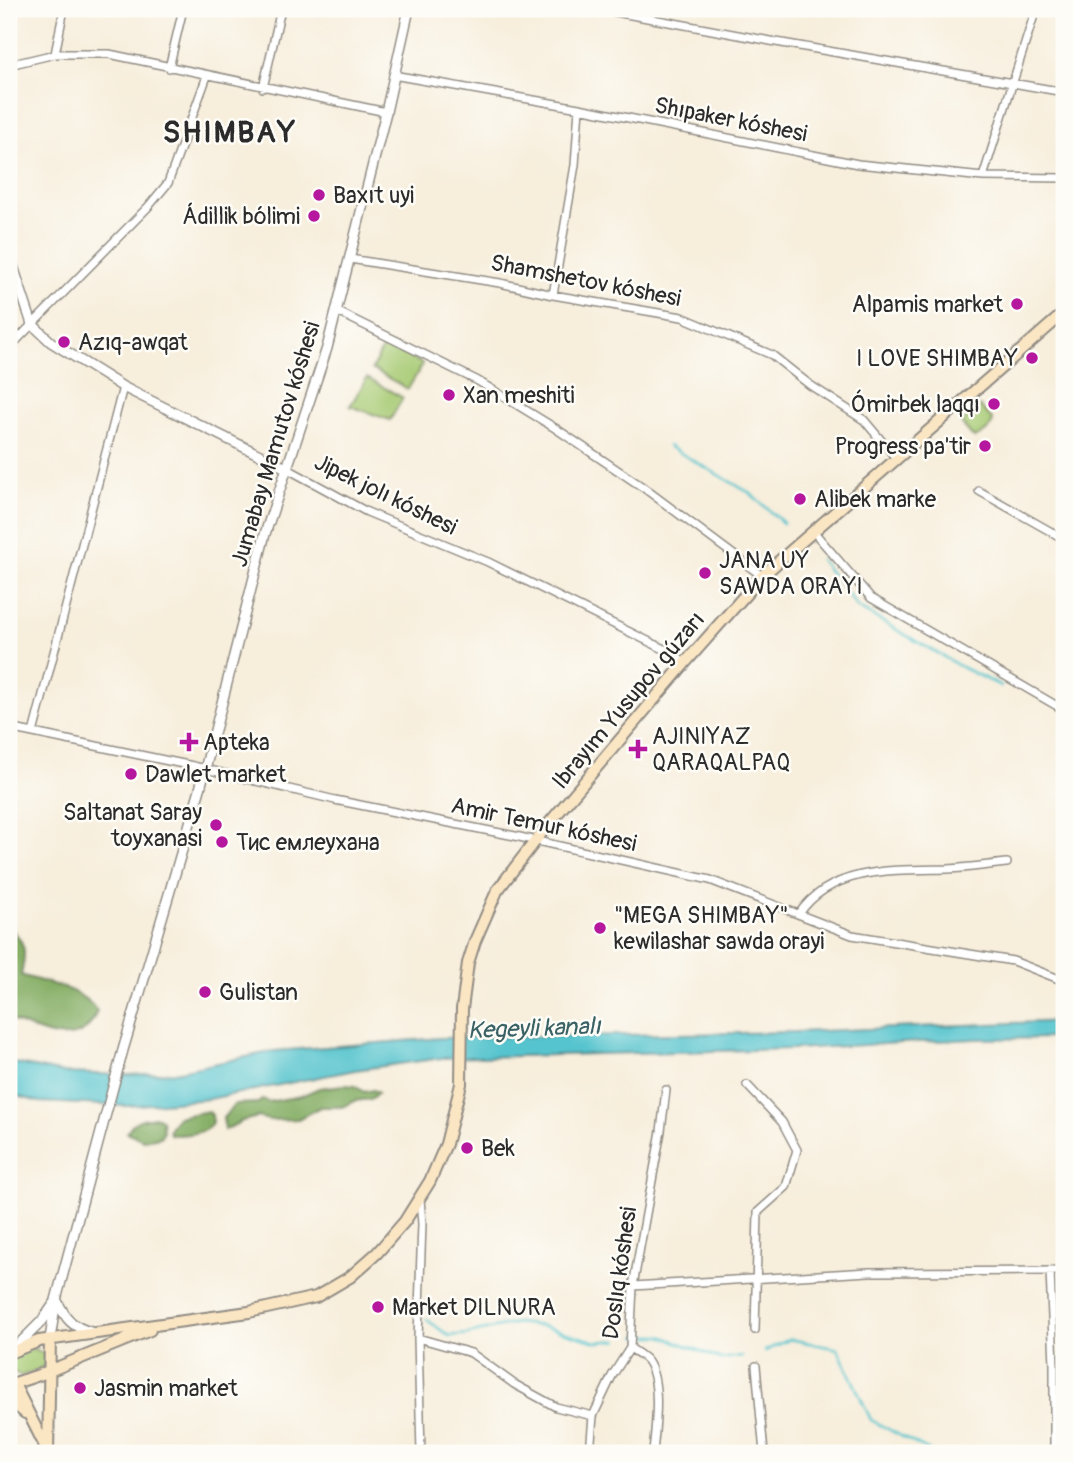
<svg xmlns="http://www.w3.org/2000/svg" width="1073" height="1462" font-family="Pangolin,sans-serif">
  <rect width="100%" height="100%" fill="#fdfcf7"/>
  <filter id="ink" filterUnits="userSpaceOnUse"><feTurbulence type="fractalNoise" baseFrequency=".0143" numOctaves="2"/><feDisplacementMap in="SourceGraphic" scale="14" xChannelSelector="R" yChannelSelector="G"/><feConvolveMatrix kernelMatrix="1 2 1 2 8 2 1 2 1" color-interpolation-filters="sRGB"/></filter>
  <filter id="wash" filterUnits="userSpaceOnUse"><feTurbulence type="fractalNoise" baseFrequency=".00686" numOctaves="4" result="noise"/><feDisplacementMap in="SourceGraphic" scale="28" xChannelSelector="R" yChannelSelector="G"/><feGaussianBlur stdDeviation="1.57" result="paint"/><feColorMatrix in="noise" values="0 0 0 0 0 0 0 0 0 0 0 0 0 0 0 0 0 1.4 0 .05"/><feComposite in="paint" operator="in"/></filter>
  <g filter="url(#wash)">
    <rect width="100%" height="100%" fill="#f7eedc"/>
    <!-- green -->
    <path fill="#a8cb74" stroke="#6a7b50" stroke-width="2" d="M 385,344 L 423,364 L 408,389 L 372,369 Z
      M 367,378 L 403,398 L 390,420 L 350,406 Z
      M 980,406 L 993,420 C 992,428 981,436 974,438 L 961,423 Z
      M 33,1348 L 44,1354 L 45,1361 L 43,1367 L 22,1376 L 16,1374 L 9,1365 L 13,1357 Z"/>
    <!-- forest -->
    <path fill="#86af66" stroke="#586d48" stroke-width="2" d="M 9,926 C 27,944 26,952 21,975 C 47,984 80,987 97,1011 C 94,1017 91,1026 85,1030 C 62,1046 31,1028 9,1019 Z
      M 344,1085 L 355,1086 L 364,1092 L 373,1090 L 378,1093 L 371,1099 L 354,1101 L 342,1107 L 320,1107 L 298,1119 L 269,1120 L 258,1117 L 242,1121 L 225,1130 L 223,1118 L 235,1104 L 258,1103 L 263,1099 L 268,1102 L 301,1096 L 319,1088 Z
      M 208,1111 L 212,1115 C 212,1119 213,1123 210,1126 C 204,1134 179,1136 170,1134 L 169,1129 L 178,1117 Z
      M 158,1117 L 162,1120 L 163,1132 L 160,1137 L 143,1140 L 127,1132 C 134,1119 144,1118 158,1117 Z"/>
    <!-- water -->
    <path fill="#57c4ce" stroke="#41787c" stroke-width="2" d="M 1064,1021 L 1064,1038 L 974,1039 L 793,1049 L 442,1058 L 355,1070 L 209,1099 L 127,1106 L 39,1102 L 9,1094 L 9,1062 L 64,1073 L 129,1075 L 175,1072 L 274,1051 L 441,1038 L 795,1032 Z"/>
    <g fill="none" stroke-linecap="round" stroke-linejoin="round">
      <!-- stream -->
      <path stroke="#57c4ce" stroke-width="2.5" d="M 668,446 L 750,493 L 783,523
        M 820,559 L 832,575
        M 837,579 L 857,607 L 963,668 L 1001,686
        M 426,1319 L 449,1336 L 468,1334 L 517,1323 L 542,1326 L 597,1342 L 618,1340
        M 637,1336 L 662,1336 L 721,1359 L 742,1356
        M 765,1351 L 790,1339 L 838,1349 L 871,1420 L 929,1451"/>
    </g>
  </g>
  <g filter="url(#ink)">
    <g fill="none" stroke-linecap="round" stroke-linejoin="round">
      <defs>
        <path id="minor" d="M 599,9 L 776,42 L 1064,92
          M 55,54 L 64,9
          M 9,65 L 55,54 L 109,54 L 386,112
          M 169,68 L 183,9
          M 393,75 L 579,108 L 858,164 L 983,177 L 1064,178
          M 263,88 L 281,9
          M 983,177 L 1036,9
          M 350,259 L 500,283 L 553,295 L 682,317 L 772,355 L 810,385 L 864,420 L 896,458
          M 553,295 L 575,165 L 579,108
          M 336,311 L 478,381 L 555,428 L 644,488 L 762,576
          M 9,348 L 148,207 L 168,183 L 207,76
          M 286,468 L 367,512 L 488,562 L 674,654 L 685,663
          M 979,491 L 1064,539
          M 813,531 L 871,598 L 1064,710
          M 9,728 L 193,766 L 335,800 L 515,836 L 710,880 L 852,935 L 1013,961 L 1064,981
          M 33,733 L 123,387
          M 799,914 C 831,866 897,870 948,869 C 968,868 988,865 1007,863
          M 747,1085 L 782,1122 L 797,1150 L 786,1187 L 758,1212 L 755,1330
          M 420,1199 L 422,1224 L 418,1338 L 421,1453
          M 1050,1271 L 1054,1364 L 1054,1453
          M 633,1286 L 869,1272 L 1064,1271
          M 418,1338 L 471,1353 L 514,1384 L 556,1407 L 593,1416
          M 630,1348 C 636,1352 645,1357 648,1362 C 662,1383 655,1430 653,1453
          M 756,1366 L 764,1453
          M 590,1453 L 593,1416 L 612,1376 L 630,1348 L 633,1286 L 661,1131 L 666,1090
          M 942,1453 L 943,1451 L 953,1453"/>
        <path id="tertiary" d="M 9,254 L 32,324 L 51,342 L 123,387 L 286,468
          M 57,1301 C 66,1319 72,1327 91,1332
          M 50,1339 L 56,1300 L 123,1050 L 200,789 L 265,534 L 327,348 L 386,112 L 409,9
          M 15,1348 L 43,1320 L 54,1304"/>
        <path id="secondary" d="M 9,1353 L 39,1341 L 249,1312 L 316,1297 L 350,1277 L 377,1253 L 405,1221 L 430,1181 L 446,1144 L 461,1084 L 462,1009 L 468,963 L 475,941 L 497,891 L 546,827 L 685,663 L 762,576 L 1064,313
          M 9,1381 L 14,1384 L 46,1448
          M 9,1385 L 39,1375 L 150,1330
          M 9,1399 L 25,1413
          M 48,1453 L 50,1339"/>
      </defs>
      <!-- minor casing -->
      <use href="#minor" stroke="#918c84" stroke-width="10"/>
      <!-- tertiary casing -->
      <use href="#tertiary" stroke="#918c84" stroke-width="12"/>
      <!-- secondary casing -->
      <use href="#secondary" stroke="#918c84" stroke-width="14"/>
      <!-- minor -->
      <use href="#minor" stroke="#fff" stroke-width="7"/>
      <!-- tertiary -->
      <use href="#tertiary" stroke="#fff" stroke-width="9"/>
      <!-- secondary -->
      <use href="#secondary" stroke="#fbe6c4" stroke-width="10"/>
    </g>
  </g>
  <!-- markers -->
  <g fill="#b5179e" stroke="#fdfcf7" stroke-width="2.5">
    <circle cx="319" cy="195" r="7"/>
    <circle cx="314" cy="216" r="7"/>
    <circle cx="1017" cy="304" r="7"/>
    <circle cx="64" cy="342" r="7"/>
    <circle cx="1032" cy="358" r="7"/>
    <circle cx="449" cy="395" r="7"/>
    <circle cx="994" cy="404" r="7"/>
    <circle cx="985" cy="446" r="7"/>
    <circle cx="800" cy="499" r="7"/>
    <circle cx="705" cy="573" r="7"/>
    <path d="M185.5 731.5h7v7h7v7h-7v7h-7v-7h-7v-7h7z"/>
    <path d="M634.5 738.5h7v7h7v7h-7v7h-7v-7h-7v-7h7z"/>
    <circle cx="131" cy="774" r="7"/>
    <circle cx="216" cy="825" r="7"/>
    <circle cx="222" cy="842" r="7"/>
    <circle cx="600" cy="928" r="7"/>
    <circle cx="205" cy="992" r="7"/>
    <circle cx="467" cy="1148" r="7"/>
    <circle cx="378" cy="1307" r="7"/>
    <circle cx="80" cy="1388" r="7"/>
  </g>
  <g text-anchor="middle" stroke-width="5" stroke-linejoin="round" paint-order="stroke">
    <!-- street labels -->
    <g font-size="23" fill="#2b2b2b" stroke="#fdfcf7">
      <text transform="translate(731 119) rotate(11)" y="8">Shıpaker kóshesi</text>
      <text transform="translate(586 280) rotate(11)" y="8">Shamshetov kóshesi</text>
      <text transform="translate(275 444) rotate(-73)" y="8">Jumabay Mamutov kóshesi</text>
      <text transform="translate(386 494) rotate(26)" y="8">Jipek jolı kóshesi</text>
      <text transform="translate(628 700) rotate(-50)" y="8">Ibrayım Yusupov gúzarı</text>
      <text transform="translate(544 824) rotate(12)" y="8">Amir Temur kóshesi</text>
      <text transform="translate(619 1273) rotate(-82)" y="8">Doslıq kóshesi</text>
    </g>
    <!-- poi labels -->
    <g font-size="23" fill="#2b2b2b" stroke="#fdfcf7" text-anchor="start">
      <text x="333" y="203">Baxıt uyi</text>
      <text x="300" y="224" text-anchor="end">Ádillik bólimi</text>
      <text x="1003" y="312" text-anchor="end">Alpamis market</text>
      <text x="78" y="350">Azıq-awqat</text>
      <text x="1018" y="366" text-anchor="end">I LOVE SHIMBAY</text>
      <text x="463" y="403">Xan meshiti</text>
      <text x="980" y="412" text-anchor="end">Ómirbek laqqı</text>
      <text x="971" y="454" text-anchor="end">Progress pa'tir</text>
      <text x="814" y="507">Alibek marke</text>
      <text x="719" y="568">JANA UY<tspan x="719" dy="26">SAWDA ORAYI</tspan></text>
      <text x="652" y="744">AJINIYAZ<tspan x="652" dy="26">QARAQALPAQ</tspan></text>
      <text x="203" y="750">Apteka</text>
      <text x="145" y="782">Dawlet market</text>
      <text x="202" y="820" text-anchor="end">Saltanat Saray<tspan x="202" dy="26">toyxanasi</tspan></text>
      <text x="236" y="850">Тис емлеухана</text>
      <text x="614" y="923">"MEGA SHIMBAY"<tspan x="614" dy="26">kewilashar sawda orayi</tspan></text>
      <text x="219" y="1000">Gulistan</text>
      <text x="481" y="1156">Bek</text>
      <text x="392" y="1315">Market DILNURA</text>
      <text x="94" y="1396">Jasmin market</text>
    </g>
    <!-- water labels -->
    <g font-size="24" font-style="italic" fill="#3a6164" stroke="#fdfcf7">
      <text transform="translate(534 1028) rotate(-2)" y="8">Kegeyli kanalı</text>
    </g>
    <!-- district labels -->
    <g font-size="30" font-weight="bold" letter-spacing="2" fill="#2b2b2b" stroke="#fdfcf7">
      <text x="230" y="142">SHIMBAY</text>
    </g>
  </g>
  <!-- margin -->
  <rect width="1073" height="1462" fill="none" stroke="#fdfcf7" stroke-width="35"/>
</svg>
